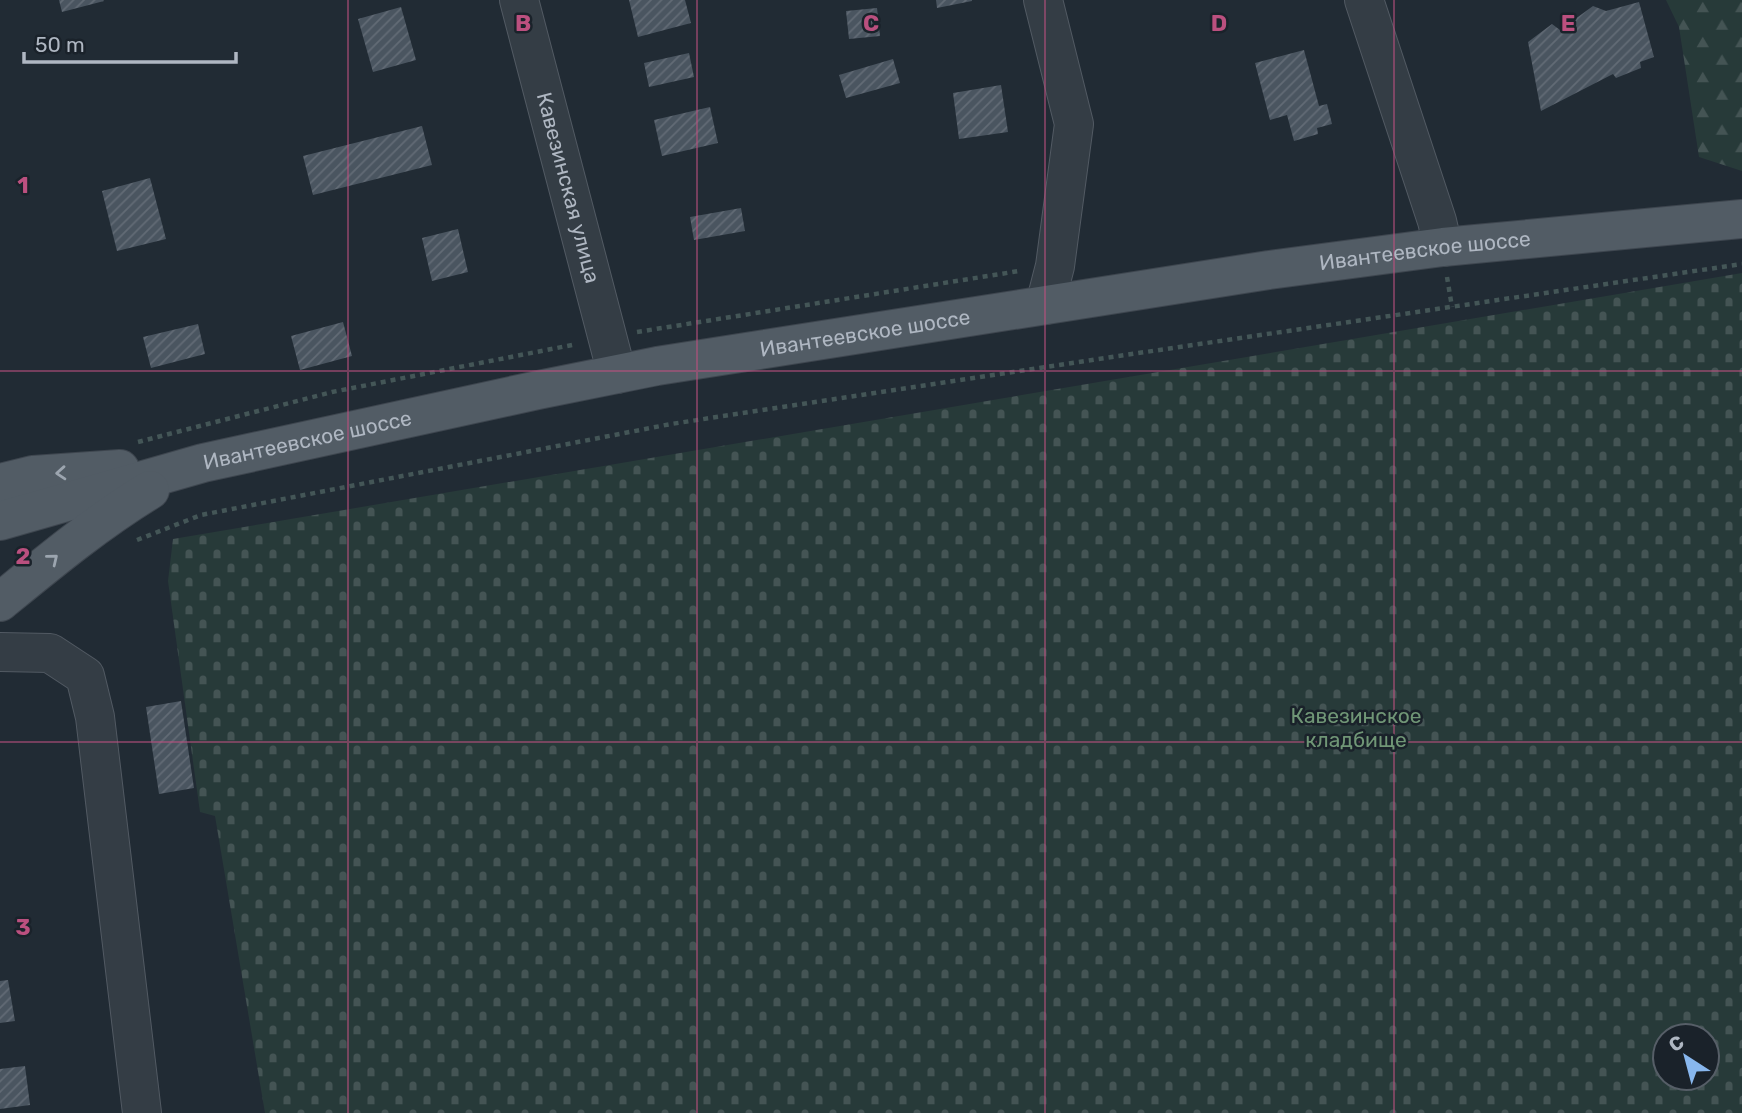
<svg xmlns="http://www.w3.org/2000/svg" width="1742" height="1113" font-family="Rubik,sans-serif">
  <defs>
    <pattern id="forest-firs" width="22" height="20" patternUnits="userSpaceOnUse" patternTransform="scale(1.75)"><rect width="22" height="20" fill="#273a39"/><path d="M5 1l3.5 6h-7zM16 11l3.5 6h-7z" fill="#445454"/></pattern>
    <pattern id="cemetery-stones" width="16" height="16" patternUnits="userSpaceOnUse" patternTransform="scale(1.75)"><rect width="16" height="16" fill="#273a39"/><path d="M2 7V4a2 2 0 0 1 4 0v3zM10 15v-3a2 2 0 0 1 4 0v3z" fill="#445454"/></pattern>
    <pattern id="building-hatch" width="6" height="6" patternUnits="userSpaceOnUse" patternTransform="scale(1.75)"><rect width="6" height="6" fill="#4a5560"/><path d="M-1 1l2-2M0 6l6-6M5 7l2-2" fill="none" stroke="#626b75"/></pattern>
  </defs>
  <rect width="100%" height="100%" fill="#212b34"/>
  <!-- forest -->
  <path fill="url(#forest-firs)" d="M 1666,0 L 1742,0 L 1742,171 L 1699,157 L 1679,27 Z"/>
  <!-- cemetery -->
  <path fill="url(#cemetery-stones)" fill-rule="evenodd" d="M 1742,273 L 1742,1113 L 265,1113 L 215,816 L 200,812 L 168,581 L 173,539 ZM 1665,1036 L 1707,1036 L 1707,1078 L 1665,1078 Z"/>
  <!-- building -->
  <path fill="url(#building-hatch)" d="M 59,0 L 103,0 L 104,1 L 62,12 Z
    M 629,0 L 685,0 L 691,23 L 638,37 Z
    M 936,0 L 972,0 L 972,1 L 937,8 Z
    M 1639,2 L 1654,57 L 1640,62 L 1641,68 L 1616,78 L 1613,74 L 1541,111 L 1528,42 L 1552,24 L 1560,30 L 1593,6 L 1606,11 Z
    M 401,7 L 416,60 L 373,72 L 358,19 Z
    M 877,8 L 880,36 L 849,39 L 846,11 Z
    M 1304,50 L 1319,106 L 1327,104 L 1332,124 L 1317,128 L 1318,134 L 1294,141 L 1287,115 L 1270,120 L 1255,63 Z
    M 689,53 L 694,77 L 649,87 L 644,63 Z
    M 893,59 L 900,83 L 846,98 L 839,75 Z
    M 1001,85 L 1008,132 L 959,139 L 953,93 Z
    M 710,107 L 718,143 L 662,156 L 654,120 Z
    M 422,126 L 432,165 L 313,195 L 303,156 Z
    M 150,178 L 166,239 L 117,251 L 102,191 Z
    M 741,208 L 745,231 L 694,240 L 690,217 Z
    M 458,229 L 468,272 L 432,281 L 422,238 Z
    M 343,322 L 352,356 L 300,370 L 291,336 Z
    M 198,324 L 205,354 L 151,368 L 143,337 Z
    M 181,701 L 194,788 L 159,794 L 146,707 Z
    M 8,980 L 15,1021 L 0,1023 L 0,981 Z
    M 25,1066 L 30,1105 L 0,1109 L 0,1069 Z"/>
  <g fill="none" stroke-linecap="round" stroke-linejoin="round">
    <defs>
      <g id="minor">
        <path id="s1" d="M 519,0 L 617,374"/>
        <path d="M 1043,0 L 1074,124 L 1055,266 L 1045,305"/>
        <path d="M 1364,0 L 1437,221 L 1443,247"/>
        <path d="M 0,652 L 50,653 L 85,676 L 95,717 L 142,1113"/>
      </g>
      <g id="major">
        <path d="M 0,483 L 33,475 L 120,469"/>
        <path id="s2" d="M 0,521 L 203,463 L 538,390 L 657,366 L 1269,270 L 1443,247 L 1742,219"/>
        <path d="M 0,602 C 49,562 96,523 150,490"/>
      </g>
    </defs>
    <!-- minor casing -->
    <use href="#minor" stroke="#525a63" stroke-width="40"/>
    <!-- major casing -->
    <use href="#major" stroke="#3e464f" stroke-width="40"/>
    <!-- path -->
    <path stroke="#445657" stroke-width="4.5" stroke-dasharray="5 5" stroke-linecap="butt" d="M 1447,277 L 1452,307
      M 637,332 L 1019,271
      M 138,442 L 332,392 L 577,344
      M 137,540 L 201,515 L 671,424 L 1098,359 L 1742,264"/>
    <!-- minor -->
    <use href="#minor" stroke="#343d45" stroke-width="38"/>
    <!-- major -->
    <use href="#major" stroke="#525c65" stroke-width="38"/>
  </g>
  <!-- one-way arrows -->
  <defs><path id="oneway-chevron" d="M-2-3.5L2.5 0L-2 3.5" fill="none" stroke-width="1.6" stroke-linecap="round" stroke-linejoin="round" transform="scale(1.75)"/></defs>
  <g stroke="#9ca5af">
    <use href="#oneway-chevron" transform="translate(61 473) rotate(176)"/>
    <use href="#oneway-chevron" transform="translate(53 559) rotate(-39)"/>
  </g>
  <!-- grid -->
  <path fill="none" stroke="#bb507f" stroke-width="2" stroke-opacity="0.55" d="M 348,0 L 348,1113M 697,0 L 697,1113M 1045,0 L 1045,1113M 1394,0 L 1394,1113M 0,371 L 1742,371M 0,742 L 1742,742"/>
  <g text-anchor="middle" stroke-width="5" stroke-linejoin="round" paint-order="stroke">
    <!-- street labels -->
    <g font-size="21" fill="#afb7c2" stroke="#1a222a">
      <text dy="7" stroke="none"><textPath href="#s1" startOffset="194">Кавезинская улица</textPath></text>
      <text dy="7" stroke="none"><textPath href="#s2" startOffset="1452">Ивантеевское шоссе</textPath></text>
      <text dy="7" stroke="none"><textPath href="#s2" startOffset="886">Ивантеевское шоссе</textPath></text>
      <text dy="7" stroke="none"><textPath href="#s2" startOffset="318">Ивантеевское шоссе</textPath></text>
    </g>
    <!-- park labels -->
    <g font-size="21" fill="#709676" stroke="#1a222a">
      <text x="1356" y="723">Кавезинское<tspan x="1356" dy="24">кладбище</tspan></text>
    </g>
  </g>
  <g font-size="23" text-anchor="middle" font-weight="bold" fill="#bb507f" stroke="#1a222a" stroke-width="5" stroke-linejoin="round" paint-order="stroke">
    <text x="523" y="31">B</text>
    <text x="871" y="31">C</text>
    <text x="1219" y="31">D</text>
    <text x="1568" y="31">E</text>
    <text x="23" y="193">1</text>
    <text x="23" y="564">2</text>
    <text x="23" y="935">3</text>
  </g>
  <!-- north arrow -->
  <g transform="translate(1686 1057) rotate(324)"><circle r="33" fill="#1a222a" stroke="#565e67" stroke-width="2"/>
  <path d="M0-5L12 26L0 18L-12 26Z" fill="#88b7ee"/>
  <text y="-10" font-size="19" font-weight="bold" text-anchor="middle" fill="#afb7c2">С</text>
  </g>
  <!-- scale -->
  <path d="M24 52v10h212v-10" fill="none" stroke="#afb7c2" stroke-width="3.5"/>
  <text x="35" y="52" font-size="21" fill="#afb7c2" stroke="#1a222a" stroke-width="5" paint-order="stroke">50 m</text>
</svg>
